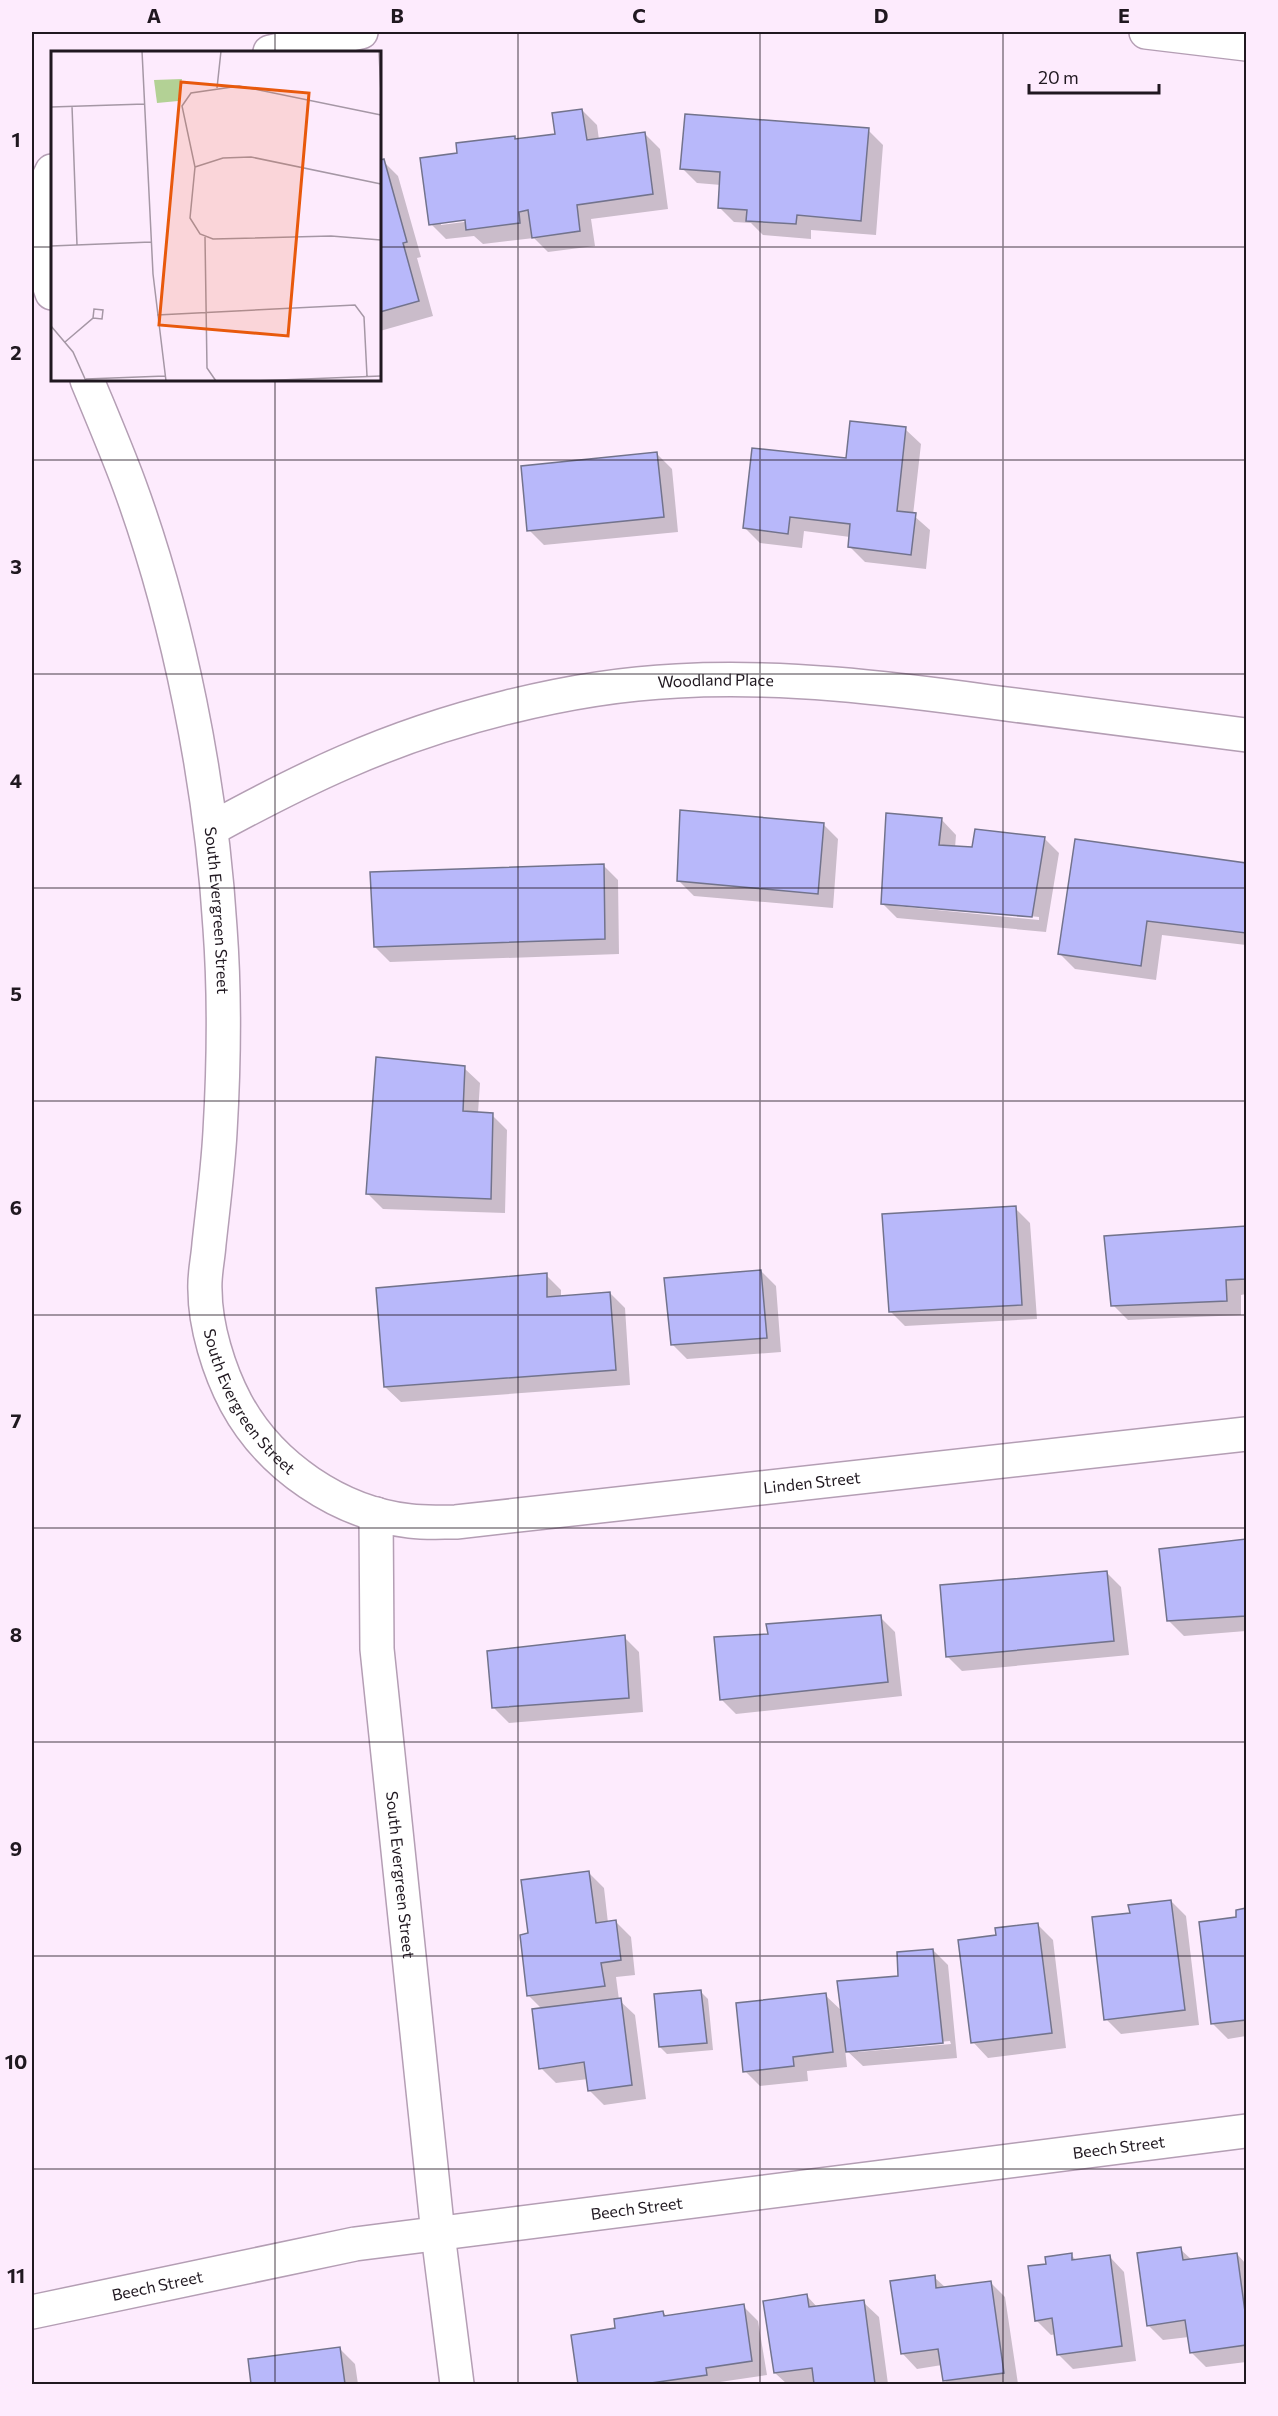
<svg xmlns="http://www.w3.org/2000/svg" width="1278" height="2416" font-family="Commissioner,sans-serif">
  <rect width="100%" height="100%" fill="#fdebfd"/>
  <!-- shadow -->
  <path fill="#0003" fill-rule="evenodd" d="M 582,110 L 597,125 L 599,140 L 645,134 L 660,149 L 668,209 L 591,219 L 595,246 L 548,252 L 534,238 L 483,244 L 474,236 L 446,239 L 431,224 L 459,155 L 515,137 L 517,140 L 557,135 ZM 472,218 L 472,221 L 441,225 L 441,222 Z
    M 868,130 L 883,145 L 876,235 L 811,230 L 811,239 L 763,235 L 751,223 L 734,222 L 719,207 L 721,185 L 697,183 L 682,168 Z
    M 383,161 L 398,176 L 421,257 L 417,258 L 433,316 L 380,331 L 380,162 Z
    M 905,429 L 921,444 L 913,515 L 930,530 L 926,569 L 865,562 L 849,546 L 850,537 L 804,531 L 802,548 L 760,543 L 745,528 L 847,460 Z
    M 657,454 L 672,469 L 678,532 L 544,545 L 529,530 Z
    M 941,819 L 956,835 L 955,848 L 973,849 L 1044,838 L 1059,853 L 1046,932 L 897,918 L 882,903 ZM 896,903 L 1039,917 L 1039,920 L 896,906 Z
    M 823,824 L 838,839 L 833,908 L 694,896 L 679,881 Z
    M 1076,840 L 1246,865 L 1246,945 L 1162,935 L 1156,980 L 1075,969 L 1060,954 Z
    M 603,865 L 618,880 L 619,954 L 390,962 L 375,947 Z
    M 464,1068 L 480,1083 L 478,1113 L 492,1115 L 507,1130 L 505,1213 L 383,1209 L 368,1194 Z
    M 1015,1208 L 1030,1223 L 1037,1319 L 905,1326 L 890,1311 Z
    M 1246,1228 L 1246,1294 L 1241,1295 L 1241,1315 L 1128,1320 L 1113,1305 L 1106,1238 Z
    M 761,1271 L 776,1286 L 781,1352 L 687,1359 L 672,1344 Z
    M 546,1275 L 561,1290 L 561,1297 L 610,1293 L 625,1308 L 630,1385 L 401,1402 L 385,1387 Z
    M 1246,1541 L 1246,1631 L 1184,1636 L 1169,1621 L 1161,1551 Z
    M 1106,1572 L 1121,1587 L 1129,1655 L 962,1671 L 947,1656 Z
    M 880,1617 L 895,1632 L 902,1696 L 736,1714 L 721,1699 L 770,1635 Z
    M 624,1637 L 639,1652 L 643,1712 L 509,1723 L 494,1708 Z
    M 589,1873 L 604,1888 L 608,1923 L 616,1922 L 631,1937 L 635,1975 L 616,1977 L 619,2000 L 635,2015 L 646,2099 L 604,2105 L 589,2090 L 588,2079 L 556,2083 L 541,2068 L 543,2010 L 528,1995 L 530,1934 Z
    M 1171,1901 L 1186,1916 L 1199,2025 L 1121,2034 L 1106,2019 L 1131,1914 Z
    M 1246,1910 L 1246,2036 L 1228,2039 L 1213,2024 L 1238,1918 L 1237,1911 Z
    M 1037,1924 L 1053,1940 L 1066,2048 L 988,2058 L 973,2042 L 998,1937 Z
    M 933,1950 L 948,1965 L 957,2058 L 863,2066 L 845,2049 L 847,2067 L 807,2071 L 808,2081 L 760,2086 L 745,2071 L 825,1995 L 843,2012 L 900,1977 ZM 950,2041 L 951,2044 L 858,2052 L 858,2049 Z
    M 701,1992 L 708,1999 L 713,2050 L 667,2054 L 660,2047 Z
    M 1180,2249 L 1192,2260 L 1237,2254 L 1246,2264 L 1246,2362 L 1206,2367 L 1191,2352 L 1189,2337 L 1163,2340 L 1148,2325 Z
    M 1071,2255 L 1077,2261 L 1109,2256 L 1124,2272 L 1136,2361 L 1073,2369 L 1058,2354 L 1056,2334 L 1051,2335 L 1036,2320 L 1048,2265 Z
    M 934,2277 L 946,2288 L 990,2282 L 1005,2297 L 1018,2384 L 949,2384 L 944,2380 L 942,2365 L 917,2369 L 902,2353 Z
    M 807,2296 L 818,2308 L 863,2302 L 879,2317 L 888,2384 L 787,2384 L 775,2373 Z
    M 743,2306 L 758,2321 L 767,2375 L 720,2382 L 721,2384 L 580,2384 L 572,2336 L 617,2329 L 663,2312 L 667,2317 Z
    M 340,2349 L 355,2364 L 358,2384 L 253,2384 L 250,2360 Z"/>
  <!-- building -->
  <path fill="#b8b8fa" stroke="#72738c" stroke-width="1.5" d="M 582,109 L 587,140 L 645,132 L 653,194 L 577,205 L 580,231 L 532,238 L 528,210 L 519,212 L 520,223 L 466,230 L 465,220 L 429,225 L 420,158 L 457,153 L 456,143 L 515,136 L 515,139 L 555,134 L 552,113 Z
    M 685,114 L 869,128 L 861,221 L 797,215 L 796,224 L 746,221 L 747,210 L 718,208 L 720,172 L 680,169 Z
    M 384,159 L 407,242 L 403,243 L 419,301 L 380,312 L 380,160 Z
    M 850,421 L 906,427 L 897,511 L 916,513 L 911,555 L 848,547 L 850,524 L 790,517 L 788,534 L 743,528 L 752,448 L 846,458 Z
    M 657,452 L 664,517 L 527,531 L 521,466 Z
    M 680,810 L 824,823 L 818,894 L 677,881 Z
    M 886,813 L 942,818 L 939,845 L 972,847 L 975,829 L 1045,837 L 1032,917 L 881,904 Z
    M 1075,839 L 1246,863 L 1246,933 L 1147,921 L 1141,966 L 1058,954 Z
    M 604,864 L 605,939 L 374,947 L 370,872 Z
    M 376,1057 L 465,1066 L 463,1111 L 493,1113 L 491,1199 L 366,1194 Z
    M 1016,1206 L 1022,1305 L 889,1312 L 882,1214 Z
    M 1246,1226 L 1246,1279 L 1226,1280 L 1227,1301 L 1111,1306 L 1104,1236 Z
    M 761,1270 L 767,1338 L 671,1345 L 664,1278 Z
    M 547,1273 L 547,1297 L 610,1292 L 616,1370 L 384,1387 L 376,1288 Z
    M 1246,1539 L 1246,1616 L 1167,1621 L 1159,1549 Z
    M 1107,1571 L 1114,1641 L 946,1657 L 940,1585 Z
    M 881,1615 L 888,1682 L 720,1700 L 714,1637 L 768,1634 L 766,1624 Z
    M 625,1635 L 629,1698 L 492,1708 L 487,1651 Z
    M 589,1871 L 596,1923 L 616,1920 L 621,1960 L 601,1963 L 605,1986 L 527,1996 L 520,1935 L 528,1933 L 521,1880 Z
    M 1171,1900 L 1185,2010 L 1104,2020 L 1092,1917 L 1130,1913 L 1128,1905 Z
    M 1246,1908 L 1246,2020 L 1211,2024 L 1199,1922 L 1236,1917 L 1236,1910 Z
    M 1038,1923 L 1052,2033 L 971,2043 L 958,1940 L 996,1935 L 995,1928 Z
    M 933,1949 L 943,2043 L 846,2052 L 837,1981 L 898,1976 L 897,1952 Z
    M 701,1990 L 707,2043 L 659,2047 L 654,1994 Z
    M 826,1993 L 833,2052 L 793,2057 L 794,2066 L 743,2072 L 736,2003 Z
    M 621,1998 L 632,2085 L 588,2091 L 584,2062 L 539,2069 L 532,2009 Z
    M 1181,2247 L 1183,2260 L 1237,2253 L 1246,2319 L 1246,2345 L 1190,2353 L 1185,2320 L 1147,2326 L 1137,2253 Z
    M 1072,2253 L 1072,2260 L 1110,2255 L 1122,2346 L 1057,2355 L 1052,2318 L 1035,2321 L 1028,2266 L 1046,2264 L 1045,2257 Z
    M 935,2275 L 936,2288 L 991,2281 L 1004,2373 L 943,2381 L 938,2349 L 901,2354 L 890,2281 Z
    M 807,2294 L 809,2307 L 864,2300 L 875,2384 L 814,2384 L 812,2368 L 774,2373 L 763,2301 Z
    M 744,2304 L 752,2361 L 706,2368 L 707,2375 L 644,2384 L 578,2384 L 571,2335 L 615,2328 L 614,2319 L 663,2311 L 664,2316 Z
    M 340,2347 L 345,2384 L 251,2384 L 248,2359 Z"/>
  <g fill="none" stroke-linecap="round" stroke-linejoin="round">
    <defs>
      <g id="minor">
        <path d="M 1146,32 L 1246,44"/>
        <path d="M 270,52 L 361,32"/>
        <path d="M 52,171 C 32,209 37,254 52,293"/>
        <path id="s1" d="M 87,380 C 101,414 116,449 129,484 C 179,620 211,783 220,928 C 225,996 224,1064 220,1132 C 218,1169 213,1207 209,1244 C 208,1259 204,1275 205,1290 C 205,1326 219,1371 236,1403 C 270,1466 339,1513 410,1521 C 425,1523 441,1522 456,1522 L 1246,1434"/>
        <path id="s2" d="M 211,829 C 255,805 299,782 345,762 C 443,719 569,686 677,681 C 782,675 888,688 991,702 C 1076,713 1161,724 1246,735"/>
        <path id="s3" d="M 376,1514 L 377,1649 L 438,2234 L 457,2384"/>
        <path id="s4" d="M 32,2312 L 355,2244 L 1246,2131"/>
      </g>
    </defs>
    <!-- minor casing -->
    <use href="#minor" stroke="#b49eb4" stroke-width="36"/>
    <!-- minor -->
    <use href="#minor" stroke="#fff" stroke-width="33"/>
  </g>
  <!-- grid -->
  <path fill="none" stroke="#201820" stroke-width="1.5" stroke-opacity="0.55" d="M 275,32 L 275,52M 518,32 L 518,2384M 760,32 L 760,2384M 1003,32 L 1003,2384M 32,247 L 52,247M 380,247 L 1246,247M 275,380 L 275,2384M 32,460 L 1246,460M 32,674 L 1246,674M 32,888 L 1246,888M 32,1101 L 1246,1101M 32,1315 L 1246,1315M 32,1528 L 1246,1528M 32,1742 L 1246,1742M 32,1956 L 1246,1956M 32,2169 L 1246,2169"/>
  <g text-anchor="middle" stroke-width="4.5" stroke-linejoin="round" paint-order="stroke">
    <!-- street labels -->
    <g font-size="16" fill="#201820" stroke="#fdebfd">
      <text dy="6" stroke="none"><textPath href="#s2" startOffset="532">Woodland Place</textPath></text>
      <text dy="6" stroke="none"><textPath href="#s1" startOffset="549">South Evergreen Street</textPath></text>
      <text dy="6" stroke="none"><textPath href="#s1" startOffset="1053">South Evergreen Street</textPath></text>
      <text dy="6" stroke="none"><textPath href="#s1" startOffset="1670">Linden Street</textPath></text>
      <text dy="6" stroke="none"><textPath href="#s3" startOffset="362">South Evergreen Street</textPath></text>
      <text dy="6" stroke="none"><textPath href="#s4" startOffset="1100">Beech Street</textPath></text>
      <text dy="6" stroke="none"><textPath href="#s4" startOffset="614">Beech Street</textPath></text>
      <text dy="6" stroke="none"><textPath href="#s4" startOffset="128">Beech Street</textPath></text>
    </g>
  </g>
  <!-- overview -->
  <g transform="translate(51 51)">
    <rect width="330" height="330" fill="#fdebfd"/>
    <path d="M 131,28 L 127,50 L 106,52 L 103,29 Z" fill="#b3d195"/>
    <path fill="none" stroke="#a597a5" stroke-width="1.5" d="M 91,0 L 102,223 L 115,330M 328,0 L 330,43M 166,37 L 170,0M 21,55 L 26,194M 0,56 L 94,53M 330,64 L 188,35 L 140,42 L 131,55 L 144,116 L 139,167 L 149,183 L 162,188 L 280,185 L 330,189M 144,116 L 172,107 L 200,106 L 330,133M 154,186 L 156,317 L 165,330M 0,195 L 100,191M 106,264 L 304,254 L 313,266 L 316,325M 0,275 L 22,301 L 35,330M 14,291 L 42,267 L 43,258 L 52,259 L 51,268 L 42,267M 35,328 L 114,325M 201,330 L 330,325"/>
    <path fill="#e8590c" fill-opacity="0.15" stroke="#e8590c" stroke-width="3" d="M 130,31 L 258,42 L 237,285 L 108,274 Z"/>
    <rect width="330" height="330" fill="none" stroke="#201820" stroke-width="3"/>
  </g>
  <!-- border -->
  <rect width="1278" height="2416" fill="none" stroke="#fdebfd" stroke-width="66"/>
  <!-- scale -->
  <path d="M1029 84v9h130v-9" fill="none" stroke="#201820" stroke-width="3"/>
  <text x="1038" y="84" font-size="18" fill="#201820" stroke="#fdebfd" stroke-width="4.5" paint-order="stroke">20 m</text>
  <rect x="33" y="33" width="1212" height="2350" fill="none" stroke="#201820" stroke-width="2"/>
  <g font-size="20" text-anchor="middle" font-weight="bold" fill="#201820">
    <text x="154" y="23">A</text>
    <text x="397" y="23">B</text>
    <text x="639" y="23">C</text>
    <text x="881" y="23">D</text>
    <text x="1124" y="23">E</text>
    <text x="16" y="147">1</text>
    <text x="16" y="360">2</text>
    <text x="16" y="574">3</text>
    <text x="16" y="788">4</text>
    <text x="16" y="1001">5</text>
    <text x="16" y="1215">6</text>
    <text x="16" y="1428">7</text>
    <text x="16" y="1642">8</text>
    <text x="16" y="1856">9</text>
    <text x="16" y="2069">10</text>
    <text x="16" y="2283">11</text>
  </g>
</svg>
